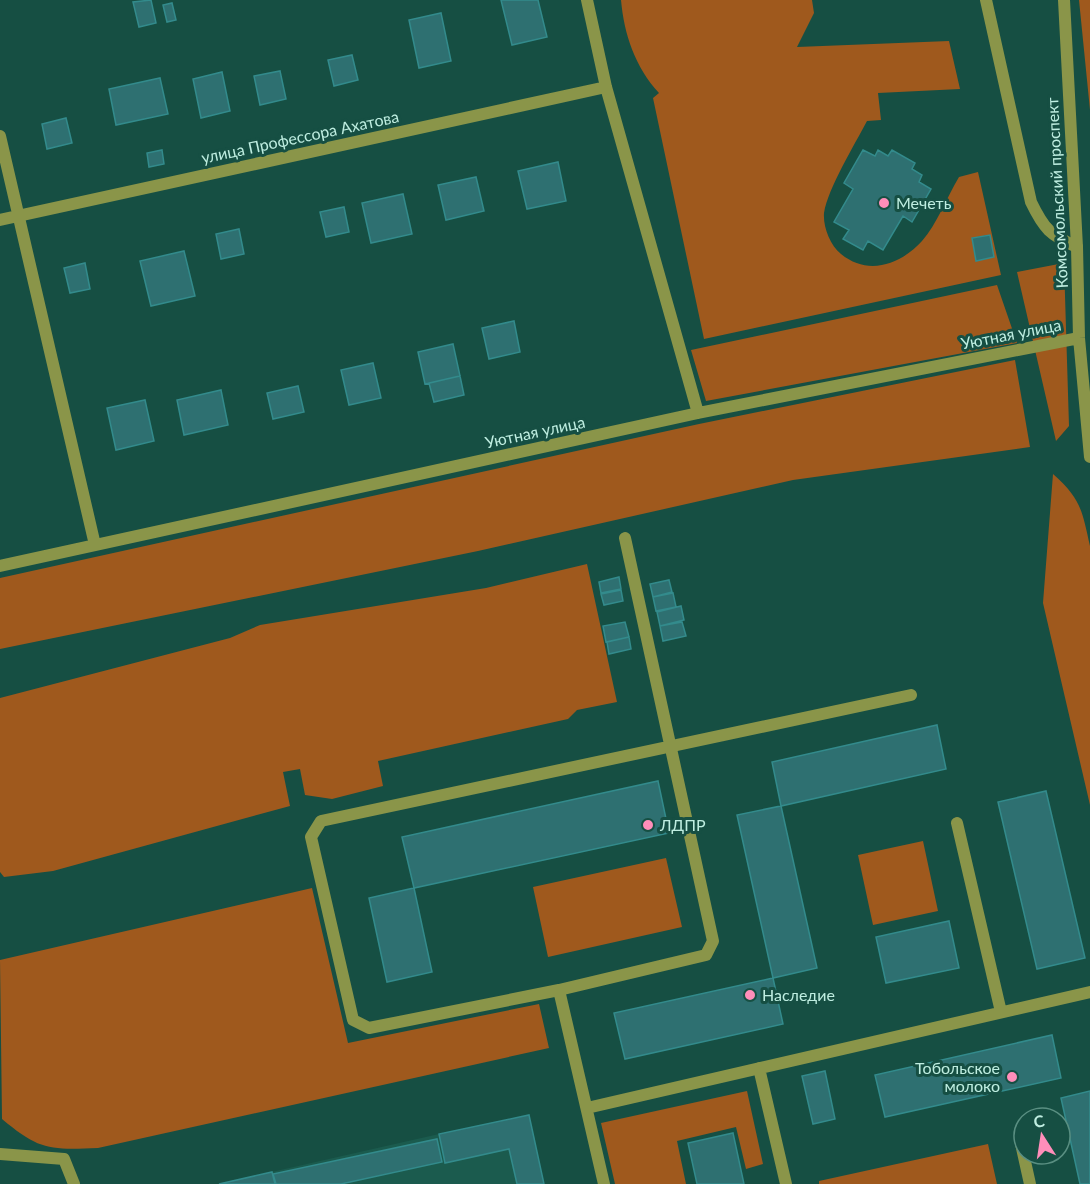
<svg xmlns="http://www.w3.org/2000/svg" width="1090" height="1184" font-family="Lato,sans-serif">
  <rect width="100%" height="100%" fill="#164f43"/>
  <!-- built -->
  <path fill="#1b5b4e" d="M 529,1115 L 544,1184 L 219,1184 L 439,1134 Z"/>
  <!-- green -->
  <path fill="#9f591d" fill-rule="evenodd" d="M 621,0 L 812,0 L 814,13 L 797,47 L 949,41 L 960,89 L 878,93 L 881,120 L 867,121 C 855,144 828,188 824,213 C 823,227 830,245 841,254 C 868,276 900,265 922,241 C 937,224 947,197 959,177 L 978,172 L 1001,275 L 704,339 L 653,98 L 659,93 C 635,67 624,34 621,0 ZM 989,235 L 994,257 L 976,260 L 972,238 Z
    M 1079,0 L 1090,0 L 1090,110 Z
    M 1064,263 L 1069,426 L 1056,441 L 1017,272 Z
    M 997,285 L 1017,343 L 706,401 L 691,350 Z
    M 1015,360 L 1030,447 L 793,480 L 478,551 L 0,649 L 0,578 L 699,424 Z
    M 1053,474 C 1081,499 1082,510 1090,546 L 1090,805 L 1043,603 Z
    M 587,564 L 617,702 L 577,710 L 568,719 L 378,761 L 383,786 L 332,799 L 305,795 L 300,769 L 283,772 L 290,806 L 53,871 L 4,877 L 0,872 L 0,698 L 230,638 L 260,625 L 486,588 Z
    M 923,841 L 938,911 L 873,925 L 858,855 Z
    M 666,858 L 682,927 L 548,957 L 533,887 Z
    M 312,888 L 348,1043 L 539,1004 L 549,1048 L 98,1148 C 49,1150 39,1150 2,1119 L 0,960 Z
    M 747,1091 L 763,1164 L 746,1169 L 736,1127 L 677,1141 L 686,1184 L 615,1184 L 601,1123 Z
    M 988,1144 L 997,1184 L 819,1184 L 819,1181 Z"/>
  <!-- building -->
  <path fill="#2e7071" stroke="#338b8c" stroke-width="1.5" d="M 151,0 L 156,23 L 139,27 L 133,2 Z
    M 501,0 L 538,0 L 547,37 L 512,45 Z
    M 172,3 L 176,20 L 167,22 L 163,5 Z
    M 441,13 L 451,61 L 419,68 L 409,20 Z
    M 352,55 L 358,80 L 334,86 L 328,60 Z
    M 280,71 L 286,99 L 260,105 L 254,76 Z
    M 222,72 L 230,111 L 201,118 L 193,79 Z
    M 160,78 L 168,114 L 116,125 L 109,89 Z
    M 66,118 L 72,143 L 47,149 L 42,124 Z
    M 162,150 L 164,164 L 149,167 L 147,153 Z
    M 863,150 L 875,156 L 878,150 L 888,156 L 892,150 L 915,163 L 912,169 L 922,175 L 919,182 L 931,189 L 912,222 L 903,216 L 883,250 L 868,241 L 863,250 L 843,239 L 849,230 L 834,222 L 853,189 L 844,183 Z
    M 558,162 L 566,201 L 527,209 L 518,171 Z
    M 476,177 L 484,211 L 446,220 L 438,185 Z
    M 403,194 L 412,234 L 371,243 L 362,203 Z
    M 344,207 L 349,232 L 326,237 L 320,212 Z
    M 239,229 L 244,254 L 221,259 L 216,234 Z
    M 990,235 L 994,257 L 976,261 L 972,238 Z
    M 184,251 L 195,296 L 151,306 L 140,261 Z
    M 85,263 L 90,289 L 70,293 L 64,268 Z
    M 514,321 L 520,352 L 489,359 L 482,328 Z
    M 453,344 L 460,376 L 425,384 L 418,352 Z
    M 373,363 L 381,398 L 349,405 L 341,370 Z
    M 460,376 L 464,395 L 434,402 L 429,383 Z
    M 298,386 L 304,412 L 273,419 L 267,393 Z
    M 221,390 L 228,425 L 184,435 L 177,400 Z
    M 145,400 L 154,441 L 116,450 L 107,408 Z
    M 619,577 L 621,589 L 601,593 L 599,582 Z
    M 669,580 L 672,592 L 653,597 L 650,584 Z
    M 621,590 L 623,601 L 604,605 L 601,594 Z
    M 673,593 L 676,607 L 656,611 L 653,597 Z
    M 681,606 L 684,620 L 660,626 L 657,612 Z
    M 625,622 L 629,637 L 606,642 L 603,626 Z
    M 682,622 L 686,636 L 663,641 L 660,626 Z
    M 629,637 L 631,649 L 609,654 L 607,642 Z
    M 937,725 L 946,769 L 781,806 L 772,762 Z
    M 658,781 L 669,833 L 414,888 L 402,837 Z
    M 1046,791 L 1085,958 L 1037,969 L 998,802 Z
    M 781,806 L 817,968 L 773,978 L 737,815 Z
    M 414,888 L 432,972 L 387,982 L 369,898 Z
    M 949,921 L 959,968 L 886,983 L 876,937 Z
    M 773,978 L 783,1024 L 625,1059 L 614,1013 Z
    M 1052,1035 L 1061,1078 L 885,1117 L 875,1075 Z
    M 825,1071 L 835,1119 L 813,1124 L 802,1076 Z
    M 1090,1091 L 1090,1184 L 1080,1184 L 1061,1098 Z
    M 529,1115 L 544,1184 L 517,1184 L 509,1149 L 445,1163 L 439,1134 Z
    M 733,1133 L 744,1184 L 697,1184 L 688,1143 Z
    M 437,1139 L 442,1162 L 341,1184 L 276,1184 L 273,1174 Z
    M 272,1172 L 275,1184 L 219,1184 Z"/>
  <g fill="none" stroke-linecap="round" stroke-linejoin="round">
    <!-- lane -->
    <path stroke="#8a9549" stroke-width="12" d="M 986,0 L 1031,202 C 1044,229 1050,235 1077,247
      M 957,823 L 1001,1012
      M 559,990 L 369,1028 L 353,1020 L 311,837 L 321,821 L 911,695
      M 759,1068 L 786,1184
      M 587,1108 L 1090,992
      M 1020,1139 L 1030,1184
      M 0,1154 L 64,1159 L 74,1184
      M 604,1184 L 559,990 L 706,955 L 713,941 L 625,538"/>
    <!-- street -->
    <path stroke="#8a9549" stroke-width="12" d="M 587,0 L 606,87 L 698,413
      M 1064,0 L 1077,247 L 1079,338 L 1090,457
      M 0,136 L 95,545
      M 0,220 L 606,87
      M 0,566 L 698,413 L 1079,338"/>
  </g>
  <!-- markers -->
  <g fill="#ff8eba" stroke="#164f43" stroke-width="2">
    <circle cx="884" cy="203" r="6"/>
    <circle cx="648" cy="825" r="6"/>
    <circle cx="750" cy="995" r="6"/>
    <circle cx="1012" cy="1077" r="6"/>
  </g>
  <g text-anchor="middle" stroke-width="6" stroke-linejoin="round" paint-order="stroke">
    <!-- street labels -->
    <g font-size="16" fill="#bfeee1" stroke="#164f43">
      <text transform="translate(300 137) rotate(-12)" y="6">улица Профессора Ахатова</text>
      <text transform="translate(1057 193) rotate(-93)" y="6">Комсомольский проспект</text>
      <text transform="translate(1011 334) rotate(-11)" y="6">Уютная улица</text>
      <text transform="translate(535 432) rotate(-12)" y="6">Уютная улица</text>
    </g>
    <!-- poi labels -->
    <g font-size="16" fill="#bfeee1" stroke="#164f43" text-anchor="start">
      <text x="896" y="209">Мечеть</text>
      <text x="660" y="831">ЛДПР</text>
      <text x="762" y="1001">Наследие</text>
      <text x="1000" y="1074" text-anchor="end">Тобольское<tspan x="1000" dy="18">молоко</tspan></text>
    </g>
  </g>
  <!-- north arrow -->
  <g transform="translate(1042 1136) rotate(348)"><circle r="28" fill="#164f43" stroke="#5a8f82" stroke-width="1.5"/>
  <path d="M0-4.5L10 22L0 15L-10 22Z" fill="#ff8eba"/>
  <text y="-9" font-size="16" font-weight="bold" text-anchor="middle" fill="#bfeee1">С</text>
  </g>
</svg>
